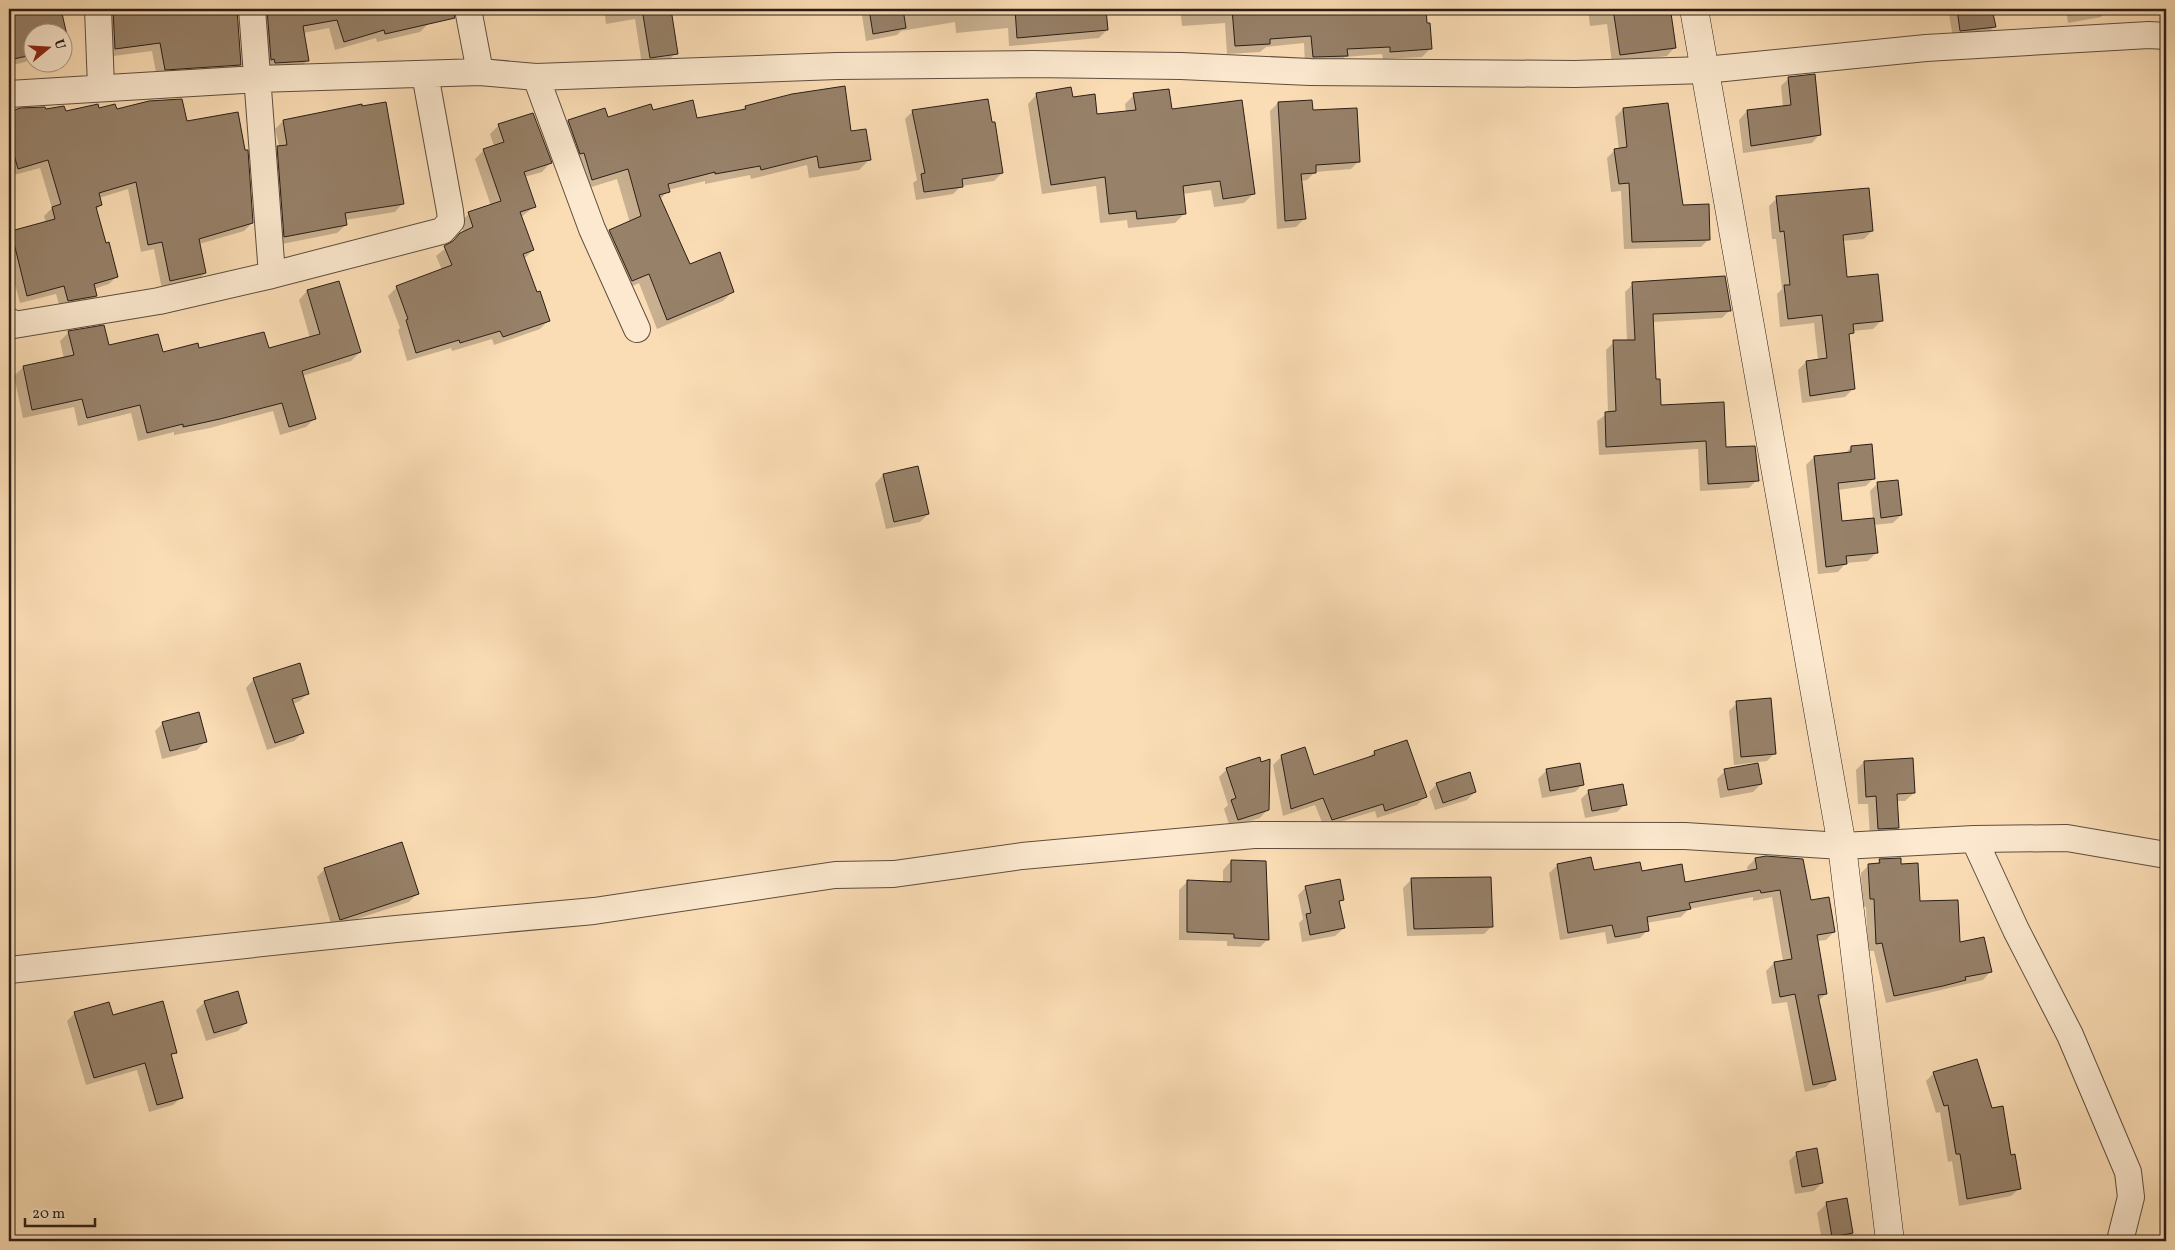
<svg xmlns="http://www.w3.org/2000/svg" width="2175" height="1250" font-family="Vollkorn,serif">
  <rect width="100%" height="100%" fill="#fbddb5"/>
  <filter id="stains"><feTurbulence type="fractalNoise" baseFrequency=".004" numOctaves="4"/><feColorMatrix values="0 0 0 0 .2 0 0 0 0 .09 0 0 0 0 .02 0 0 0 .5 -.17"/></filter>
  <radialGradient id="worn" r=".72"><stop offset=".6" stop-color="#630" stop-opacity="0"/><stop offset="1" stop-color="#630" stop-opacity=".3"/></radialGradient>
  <!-- shadow -->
  <path fill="#0003" d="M 9,9 L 60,9 L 68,44 L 62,49 L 62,32 L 32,32 L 32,58 L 25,62 L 9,66 Z
    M 101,9 L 236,9 L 240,65 L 231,73 L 157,78 L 152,51 L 106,57 Z
    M 255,9 L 425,9 L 428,24 L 420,32 L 377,42 L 376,38 L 335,50 L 329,28 L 303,33 L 308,60 L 299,69 L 265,67 Z
    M 604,9 L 667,9 L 676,53 L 668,61 L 642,65 L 635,19 L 606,24 Z
    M 861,9 L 1105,9 L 1107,30 L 1099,38 L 1009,46 L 1008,28 L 956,33 L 955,22 L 901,31 L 897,35 L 866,41 Z
    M 1180,9 L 1295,9 L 1295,11 L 1345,9 L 1345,12 L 1378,9 L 1426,9 L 1430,49 L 1422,57 L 1383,59 L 1382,54 L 1345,57 L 1338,63 L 1305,65 L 1304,43 L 1266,47 L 1260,52 L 1227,54 L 1225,23 L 1182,26 Z
    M 1588,9 L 1661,9 L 1675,47 L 1667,56 L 1612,63 L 1607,24 L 1590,26 Z
    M 1898,9 L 1930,9 L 1898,14 Z
    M 1948,9 L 1991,9 L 1994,27 L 1986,35 L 1953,38 Z
    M 2066,9 L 2108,9 L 2108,10 L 2101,17 L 2068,23 Z
    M 1789,78 L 1820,134 L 1812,143 L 1743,153 L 1739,120 L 1747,111 L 1783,107 L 1781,86 Z
    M 1037,94 L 1072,98 L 1096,115 L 1126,112 L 1125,104 L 1134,95 L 1171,111 L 1254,193 L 1244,203 L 1214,207 L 1211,190 L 1182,194 L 1185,213 L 1175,223 L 1128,228 L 1127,220 L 1100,223 L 1096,186 L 1042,194 L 1028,104 Z
    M 1278,103 L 1359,161 L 1351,169 L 1315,172 L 1307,180 L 1300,181 L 1304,219 L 1296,227 L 1277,229 L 1270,111 Z
    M 745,107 L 850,132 L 869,160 L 859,170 L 809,178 L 807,165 L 751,179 L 750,175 L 705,184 L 705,181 L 668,190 L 660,200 L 689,266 L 733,291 L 723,301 L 657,329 L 639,283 L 622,291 L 600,241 L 610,231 L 630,223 L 617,179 L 582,190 L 558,131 L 568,121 L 607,119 L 653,112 L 696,119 L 741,111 Z
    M 1623,109 L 1682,206 L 1709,239 L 1701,247 L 1624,249 L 1621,191 L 1611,192 L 1607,158 L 1615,150 L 1619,150 L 1615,117 Z
    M 21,110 L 65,113 L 116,111 L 186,123 L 252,223 L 244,231 L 199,244 L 205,273 L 197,281 L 162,289 L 154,249 L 141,252 L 128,189 L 99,198 L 101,205 L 95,211 L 117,276 L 109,284 L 94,289 L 96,296 L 88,304 L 60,308 L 56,294 L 20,303 L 9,261 L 9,234 L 46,223 L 44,216 L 52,208 L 40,168 L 10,176 L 9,113 Z
    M 913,111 L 1002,173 L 994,181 L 961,186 L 953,194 L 916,200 L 913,183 L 917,180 L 905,119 Z
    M 283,121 L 403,203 L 395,212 L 345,220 L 346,225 L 337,233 L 277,245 L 270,155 L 279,146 L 275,129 Z
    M 499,125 L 550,163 L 542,172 L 524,177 L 534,207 L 521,217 L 533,250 L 524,259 L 536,294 L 549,320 L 540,329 L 494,345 L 492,339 L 452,351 L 451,348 L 407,361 L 398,330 L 400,328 L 388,296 L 397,287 L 442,270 L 436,256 L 464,233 L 460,222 L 469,214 L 491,206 L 475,159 L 484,150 L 494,146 L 490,134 Z
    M 1777,198 L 1872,231 L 1864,239 L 1842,241 L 1846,279 L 1881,321 L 1873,329 L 1852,331 L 1848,337 L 1853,389 L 1845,397 L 1802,403 L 1798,370 L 1806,362 L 1818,360 L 1814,323 L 1780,327 L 1777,294 L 1782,289 L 1776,239 L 1772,239 L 1769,206 Z
    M 338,282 L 360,352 L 351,361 L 302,376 L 314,419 L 306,427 L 280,435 L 273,411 L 210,428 L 174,435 L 174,432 L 138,441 L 131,413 L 78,426 L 74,407 L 23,418 L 14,376 L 23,367 L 64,359 L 60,341 L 69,332 L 109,347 L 162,354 L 198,349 L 268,350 L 310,338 L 299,300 L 307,291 Z
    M 1633,284 L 1730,310 L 1722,318 L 1652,322 L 1655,381 L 1660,406 L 1725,448 L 1757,480 L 1749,488 L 1700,491 L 1698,449 L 1599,455 L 1597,421 L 1608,413 L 1606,350 L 1614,342 L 1627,341 L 1625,292 Z
    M 1851,447 L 1874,478 L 1866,486 L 1838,490 L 1841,523 L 1873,519 L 1870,491 L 1878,483 L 1901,515 L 1893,523 L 1873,525 L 1876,553 L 1868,561 L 1846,563 L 1838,572 L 1818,574 L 1806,465 L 1814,457 L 1845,454 Z
    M 917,468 L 928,514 L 920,522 L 886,529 L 875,484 L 883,475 Z
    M 254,679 L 308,693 L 300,701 L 293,704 L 302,733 L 294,741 L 267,750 L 246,688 Z
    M 1737,703 L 1775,753 L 1767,761 L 1734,765 L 1729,711 Z
    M 163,723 L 205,742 L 197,750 L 162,759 L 155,731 Z
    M 1374,752 L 1425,797 L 1417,805 L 1377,818 L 1375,811 L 1324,827 L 1315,805 L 1283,816 L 1273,765 L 1281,757 L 1313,776 L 1368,758 Z
    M 1864,762 L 1914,793 L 1905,801 L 1896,801 L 1898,827 L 1890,836 L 1870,837 L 1868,804 L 1858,804 L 1856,770 Z
    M 1579,765 L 1583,784 L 1575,792 L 1542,798 L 1538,779 L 1546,771 Z
    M 1227,769 L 1268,809 L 1260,818 L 1230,827 L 1224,809 L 1228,805 L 1219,777 Z
    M 1725,771 L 1761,784 L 1753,792 L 1720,798 L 1717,779 Z
    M 1437,784 L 1475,792 L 1467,800 L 1435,810 L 1429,792 Z
    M 1589,791 L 1625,804 L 1617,812 L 1585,818 L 1581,799 Z
    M 1755,859 L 1810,902 L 1834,932 L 1826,940 L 1817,941 L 1826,994 L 1818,1001 L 1834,1079 L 1826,1087 L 1805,1092 L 1787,1002 L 1772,1004 L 1766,971 L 1774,963 L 1783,961 L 1772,897 L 1753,901 L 1753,897 L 1689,909 L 1681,917 L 1646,923 L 1648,930 L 1640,938 L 1607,944 L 1605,932 L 1560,940 L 1549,873 L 1558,865 L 1593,872 L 1641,873 L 1684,883 L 1748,872 L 1747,867 Z
    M 1880,860 L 1900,865 L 1919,903 L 1959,944 L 1991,971 L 1983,980 L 1886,1003 L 1874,951 L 1868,951 L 1866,907 L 1862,907 L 1861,873 L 1869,865 L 1875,865 Z
    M 1231,861 L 1266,919 L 1269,919 L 1268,939 L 1260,947 L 1227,946 L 1227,941 L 1179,940 L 1179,890 L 1187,882 L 1223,883 L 1223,870 Z
    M 325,869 L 417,894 L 409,902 L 332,927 L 317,877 Z
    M 1411,880 L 1492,926 L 1484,934 L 1407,936 L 1403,888 Z
    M 1306,887 L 1343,899 L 1339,903 L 1344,928 L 1335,936 L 1302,942 L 1299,923 L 1303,919 L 1298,895 Z
    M 205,1002 L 246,1023 L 238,1031 L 206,1041 L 196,1010 Z
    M 75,1013 L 112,1017 L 175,1052 L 170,1057 L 182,1097 L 173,1105 L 149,1112 L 137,1070 L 86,1085 L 67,1021 Z
    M 1934,1073 L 1991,1110 L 2010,1156 L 2020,1188 L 2011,1196 L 1959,1206 L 1952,1161 L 1948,1162 L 1940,1112 L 1936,1113 L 1926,1081 Z
    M 1797,1153 L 1822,1183 L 1814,1191 L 1795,1194 L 1789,1161 Z
    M 1846,1200 L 1854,1241 L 1822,1241 L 1817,1213 L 1827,1203 Z"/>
  <!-- building -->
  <path fill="#978169" stroke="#2a1e17" d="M 9,9 L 61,9 L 69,44 L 62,45 L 62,32 L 32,32 L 32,55 L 9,60 Z
    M 113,9 L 237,9 L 241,65 L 165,70 L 160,43 L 115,49 Z
    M 267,9 L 453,9 L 455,18 L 385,34 L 384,30 L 344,42 L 337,20 L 303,26 L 309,61 L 275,63 L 274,59 L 271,60 Z
    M 642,9 L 671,9 L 678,54 L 650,58 Z
    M 869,9 L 903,9 L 906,28 L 873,34 Z
    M 1015,9 L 1106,9 L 1108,30 L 1017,38 Z
    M 1232,9 L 1346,9 L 1346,11 L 1426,9 L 1427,23 L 1430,23 L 1432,49 L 1390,52 L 1390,47 L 1347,49 L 1348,56 L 1313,57 L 1311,36 L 1270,39 L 1270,44 L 1235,46 Z
    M 1613,9 L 1662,9 L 1663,14 L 1671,13 L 1676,48 L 1620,55 Z
    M 1957,9 L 1992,9 L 1996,27 L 1960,31 Z
    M 1815,74 L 1821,135 L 1751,146 L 1747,110 L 1791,105 L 1788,77 Z
    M 845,86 L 851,131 L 866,129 L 871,160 L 819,168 L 817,156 L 761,170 L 760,166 L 715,174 L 715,172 L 668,184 L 670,192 L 659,195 L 690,264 L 720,252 L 734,292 L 667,320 L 649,274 L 632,281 L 609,230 L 641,216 L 628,169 L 592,180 L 584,153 L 580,154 L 568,120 L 605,108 L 608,117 L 651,104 L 653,110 L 693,100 L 697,118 L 746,109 L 745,106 L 792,94 Z
    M 1071,87 L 1073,97 L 1095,94 L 1097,114 L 1136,110 L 1133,93 L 1169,89 L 1172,109 L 1242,100 L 1255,194 L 1223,199 L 1220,181 L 1183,186 L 1186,214 L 1137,219 L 1136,211 L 1109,214 L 1105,177 L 1051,185 L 1036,93 Z
    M 182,99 L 187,121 L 238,112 L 245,150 L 248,150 L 253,223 L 199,239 L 206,273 L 170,281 L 162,242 L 148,245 L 136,182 L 99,193 L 102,205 L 96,207 L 106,243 L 109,242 L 118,277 L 94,284 L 97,296 L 68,301 L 64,286 L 27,296 L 11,231 L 55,219 L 52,207 L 61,204 L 48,160 L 18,169 L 9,137 L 9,112 L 20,108 L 45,107 L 46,109 L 64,106 L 66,111 L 98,104 L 99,108 L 115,104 L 117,109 L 149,101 Z
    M 988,99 L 992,122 L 995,122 L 1003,173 L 962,179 L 963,187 L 924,192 L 921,174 L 925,173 L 912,110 Z
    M 1312,100 L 1313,110 L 1357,108 L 1360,162 L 1316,165 L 1316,173 L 1301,174 L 1306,219 L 1285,221 L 1278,102 Z
    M 386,102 L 404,204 L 345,213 L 347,225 L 284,237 L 277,146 L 287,145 L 283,120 L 362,104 L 362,106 Z
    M 1668,103 L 1683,205 L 1709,204 L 1710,240 L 1632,242 L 1629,183 L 1619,184 L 1614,149 L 1627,147 L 1623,108 Z
    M 533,113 L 552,163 L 524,172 L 536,207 L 520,212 L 534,250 L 523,254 L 537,292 L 540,291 L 550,321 L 503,337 L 500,331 L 460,343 L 459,340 L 416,353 L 406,320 L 408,319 L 396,286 L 452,265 L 444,246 L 453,241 L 460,233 L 473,227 L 468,212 L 501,201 L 483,149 L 504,142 L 498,124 Z
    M 1869,188 L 1873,231 L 1843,235 L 1847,277 L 1878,274 L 1883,321 L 1853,324 L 1854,333 L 1849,334 L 1855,389 L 1810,396 L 1806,361 L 1827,358 L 1822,315 L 1788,319 L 1784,285 L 1790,285 L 1784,231 L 1780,232 L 1776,196 Z
    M 1725,276 L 1731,311 L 1653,314 L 1656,379 L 1660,379 L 1661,405 L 1724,402 L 1726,447 L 1755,446 L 1759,481 L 1708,484 L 1706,441 L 1606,447 L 1605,412 L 1616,411 L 1613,340 L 1635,340 L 1632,282 Z
    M 339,281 L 361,352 L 302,371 L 316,419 L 289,427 L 282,403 L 220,419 L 183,427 L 183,424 L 147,433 L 140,405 L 87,418 L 82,399 L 32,410 L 23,366 L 74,355 L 68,331 L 104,325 L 109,345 L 158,334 L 163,352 L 198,343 L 199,348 L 264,332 L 269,348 L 320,334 L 307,290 Z
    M 1872,444 L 1875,479 L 1838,483 L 1842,521 L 1874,518 L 1878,553 L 1846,556 L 1847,564 L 1826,567 L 1814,456 L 1851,452 L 1851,446 Z
    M 918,466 L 929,514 L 894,522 L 883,474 Z
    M 1898,480 L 1902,515 L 1881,518 L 1877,482 Z
    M 300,663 L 309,694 L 292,699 L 304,733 L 275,743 L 253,678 Z
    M 1771,698 L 1776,754 L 1741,757 L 1736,701 Z
    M 199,712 L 207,742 L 170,751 L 162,722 Z
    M 1407,740 L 1427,797 L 1385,811 L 1383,804 L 1332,820 L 1323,798 L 1291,809 L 1281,755 L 1305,747 L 1314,775 L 1375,755 L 1374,751 Z
    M 1260,757 L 1261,762 L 1270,759 L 1269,810 L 1238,820 L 1231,800 L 1236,798 L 1226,768 Z
    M 1913,758 L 1915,793 L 1897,794 L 1899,828 L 1878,829 L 1876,796 L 1866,797 L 1864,761 Z
    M 1580,763 L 1584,785 L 1550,791 L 1546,769 Z
    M 1758,763 L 1762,784 L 1728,790 L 1724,769 Z
    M 1470,772 L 1476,792 L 1443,803 L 1436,783 Z
    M 1623,784 L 1627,805 L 1592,811 L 1588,790 Z
    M 402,842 L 419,894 L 340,920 L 324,868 Z
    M 1766,856 L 1803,859 L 1811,900 L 1829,897 L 1835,932 L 1817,935 L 1827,994 L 1818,995 L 1836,1080 L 1813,1085 L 1795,994 L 1780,997 L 1774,962 L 1792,959 L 1780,890 L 1761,893 L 1760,890 L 1689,903 L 1691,909 L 1647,917 L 1649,931 L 1615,937 L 1612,925 L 1568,933 L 1557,864 L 1591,857 L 1594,870 L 1640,862 L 1642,871 L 1682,864 L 1685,882 L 1757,869 L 1755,858 Z
    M 1901,858 L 1901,864 L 1918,863 L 1920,901 L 1958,900 L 1960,942 L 1984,937 L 1992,972 L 1965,977 L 1966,980 L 1943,986 L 1894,996 L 1882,943 L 1876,944 L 1874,899 L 1870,899 L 1868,864 L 1880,863 L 1879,859 Z
    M 1231,860 L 1266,861 L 1269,940 L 1234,938 L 1234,934 L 1187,932 L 1187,880 L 1231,882 Z
    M 1491,877 L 1493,927 L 1414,929 L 1411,878 Z
    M 1340,879 L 1344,900 L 1339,901 L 1345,928 L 1310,935 L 1306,914 L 1311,913 L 1305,886 Z
    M 238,991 L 247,1023 L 214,1033 L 204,1001 Z
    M 163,1001 L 177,1053 L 171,1054 L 183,1098 L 157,1105 L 145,1063 L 94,1078 L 74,1012 L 109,1002 L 113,1015 Z
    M 1977,1059 L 1992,1108 L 2003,1106 L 2011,1155 L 2015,1154 L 2021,1189 L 1967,1199 L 1960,1154 L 1956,1154 L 1948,1105 L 1944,1106 L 1933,1072 Z
    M 1817,1148 L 1823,1183 L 1802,1187 L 1796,1152 Z
    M 1847,1198 L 1853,1233 L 1832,1237 L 1826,1202 Z"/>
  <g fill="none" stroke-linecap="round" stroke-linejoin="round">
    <defs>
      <path id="street" d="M 98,9 L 101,87
        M 252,9 L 272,275
        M 468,9 L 480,72
        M 536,77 L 592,229 L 637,329
        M 9,94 L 258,79 L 480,72 L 536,77 L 837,66 L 1032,64 L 1181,66 L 1310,72 L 1575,74 L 1705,70 L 1926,48 L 2149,35 L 2166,36
        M 9,321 L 14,325 L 159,301 L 272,275 L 442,231 L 451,221 L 450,211 L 425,74
        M 1974,839 L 2016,930 L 2070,1035 L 2128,1172 L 2131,1197 L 2120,1241
        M 9,970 L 396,929 L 594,911 L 835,875 L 894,874 L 1022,856 L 1254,835 L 1685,836 L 1842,846 L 1974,839 L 2067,838 L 2166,855"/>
      <path id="secondary" d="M 1694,9 L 1842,846 L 1890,1241"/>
    </defs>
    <!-- street casing -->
    <use href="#street" stroke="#5e4e3e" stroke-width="28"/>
    <!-- secondary casing -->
    <use href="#secondary" stroke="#2a1e17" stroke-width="29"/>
    <!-- street -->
    <use href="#street" stroke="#fce9cf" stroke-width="26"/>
    <!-- secondary -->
    <use href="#secondary" stroke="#fce9cf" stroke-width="28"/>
  </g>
  <!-- margin -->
  <rect width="2175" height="1250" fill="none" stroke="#fbddb5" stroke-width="30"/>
  <rect x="10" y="10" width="2155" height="1230" fill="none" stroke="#2a1e17" stroke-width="2.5"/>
  <rect x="15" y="15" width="2145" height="1220" fill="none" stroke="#2a1e17"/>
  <!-- north arrow -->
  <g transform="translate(48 48) rotate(72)"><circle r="24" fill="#fce9cf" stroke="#a89885"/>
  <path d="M0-4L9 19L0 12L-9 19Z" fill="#8f2418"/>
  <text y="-8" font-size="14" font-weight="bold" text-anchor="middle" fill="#2a1e17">U</text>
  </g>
  <!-- scale -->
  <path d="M25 1218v8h70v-8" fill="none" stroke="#2a1e17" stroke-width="2.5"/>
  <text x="32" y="1218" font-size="15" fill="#2a1e17" stroke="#fce9cf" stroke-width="4" paint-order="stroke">20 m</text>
  <rect width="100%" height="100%" filter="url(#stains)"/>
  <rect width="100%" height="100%" fill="url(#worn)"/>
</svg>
